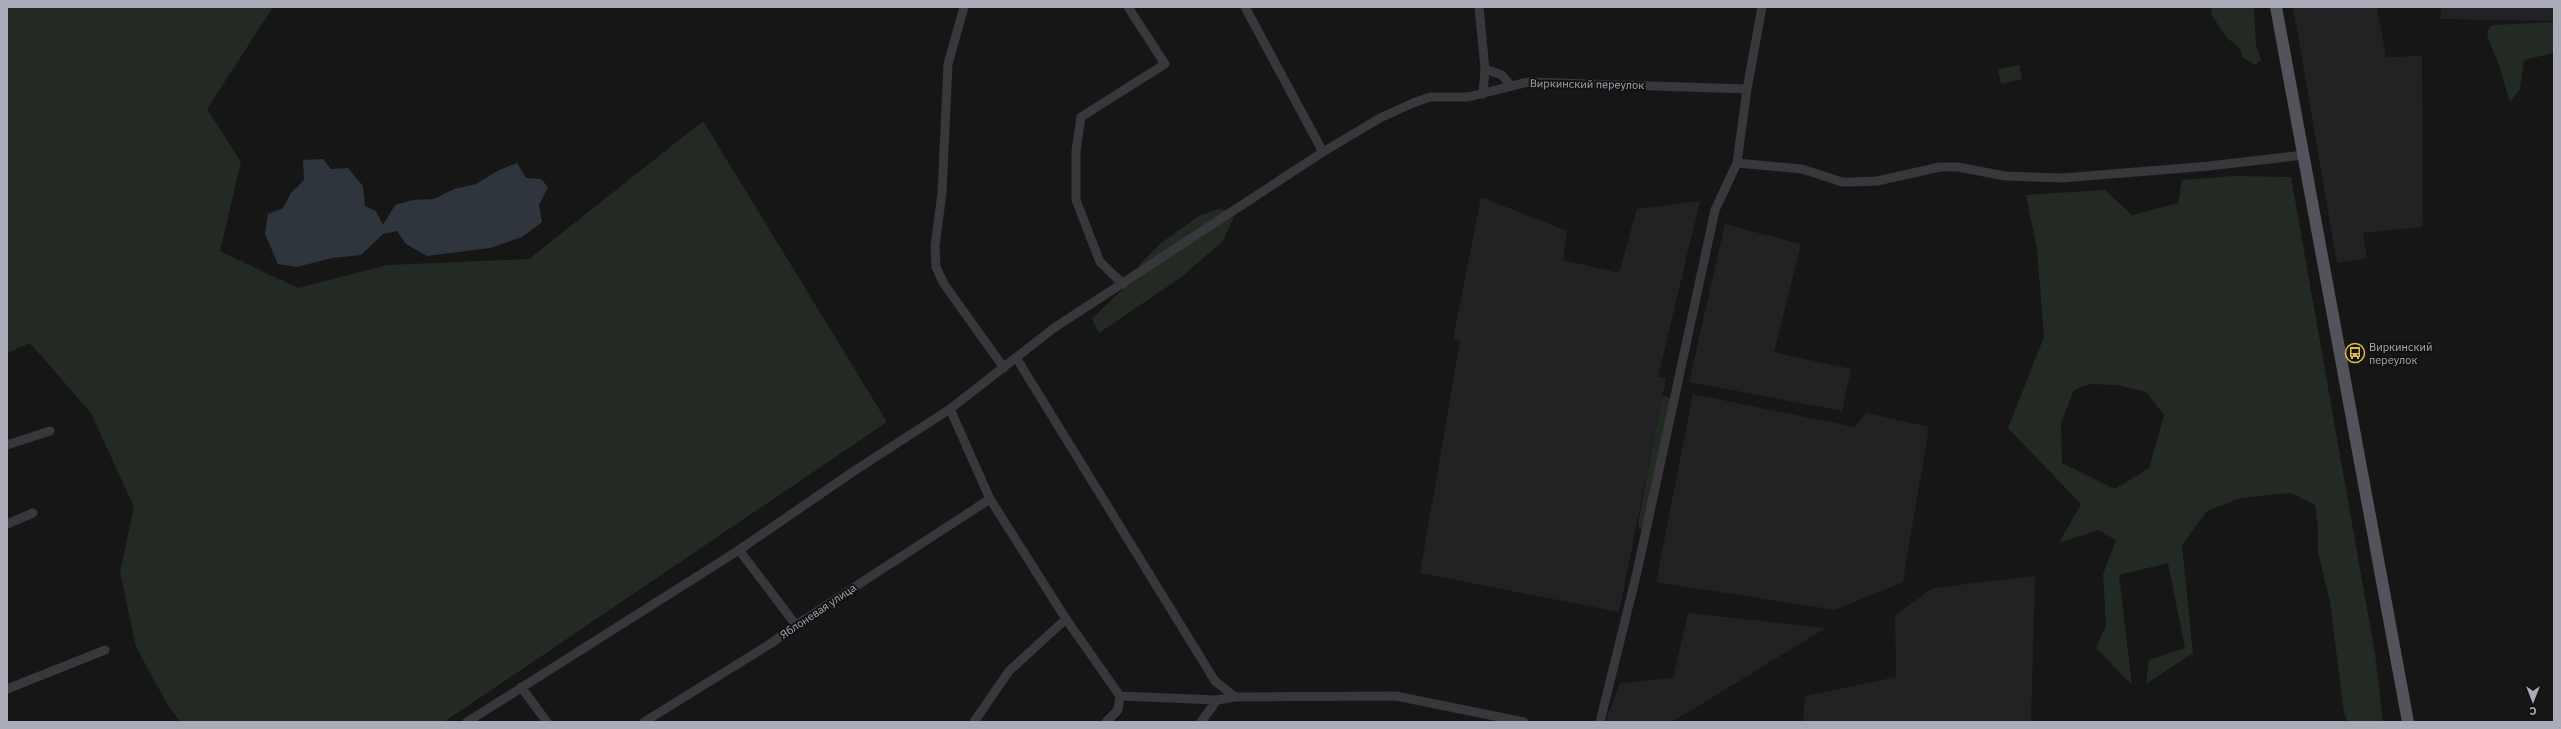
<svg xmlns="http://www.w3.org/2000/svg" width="2561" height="729" font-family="'IBM Plex Sans',sans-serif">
  <rect width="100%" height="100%" fill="#161617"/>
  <!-- built -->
  <path fill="#222224" d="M 2293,7 L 2377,7 L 2386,57 L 2422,56 L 2423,227 L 2363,233 L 2367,258 L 2337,263 Z
    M 2441,7 L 2554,7 L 2554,21 L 2440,19 Z
    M 1481,197 L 1567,231 L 1563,260 L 1619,273 L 1637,209 L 1700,201 L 1658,377 L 1666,378 L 1619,612 L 1420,573 L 1460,341 L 1453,339 Z
    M 1725,224 L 1801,244 L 1774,352 L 1851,369 L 1842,411 L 1689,382 Z
    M 1693,394 L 1855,427 L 1866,413 L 1929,427 L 1903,582 L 1835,610 L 1656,582 Z
    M 2035,576 L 2031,722 L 1803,722 L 1805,696 L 1896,677 L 1895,615 L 1933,588 Z
    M 1688,613 L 1826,628 L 1672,722 L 1608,722 L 1607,717 L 1620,683 L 1673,678 Z"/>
  <!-- green -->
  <path fill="#222a23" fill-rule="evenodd" d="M 7,7 L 273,7 L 207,109 L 241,162 L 220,251 L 298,288 L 387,265 L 529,259 L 703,121 L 887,422 L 444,722 L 181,722 L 170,709 L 136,647 L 120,572 L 134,507 L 91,413 L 30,343 L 7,353 Z
    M 2212,7 L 2254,7 L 2256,45 L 2261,60 L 2255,65 L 2242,57 L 2240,48 L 2227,38 L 2211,14 Z
    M 2554,22 L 2554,53 L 2524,60 L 2520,89 L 2510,102 L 2498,62 L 2487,36 L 2489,27 L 2495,25 Z
    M 2019,65 L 2022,79 L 2001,84 L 1998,69 Z
    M 2234,176 L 2291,177 L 2375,654 L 2383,722 L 2348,722 L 2344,713 L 2330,602 L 2318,552 L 2318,527 L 2315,505 L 2291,493 L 2240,498 L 2207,511 L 2182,545 L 2193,653 L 2146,684 L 2149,660 L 2185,648 L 2168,563 L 2119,575 L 2132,685 L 2096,648 L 2106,626 L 2103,574 L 2116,540 L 2098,530 L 2059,543 L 2081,504 L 2008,428 L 2044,337 L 2037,249 L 2026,195 L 2105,190 L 2132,215 L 2178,203 L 2182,180 ZM 2089,384 L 2118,385 L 2146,392 L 2164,415 L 2149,468 L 2115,489 L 2062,463 L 2061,423 L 2074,390 Z
    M 1218,209 L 1236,212 L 1223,241 L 1180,278 L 1099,333 L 1092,319 L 1133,279 L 1141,263 L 1161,243 L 1199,216 Z
    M 1666,396 L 1671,399 L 1645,529 L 1639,529 L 1638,523 L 1662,397 Z"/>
  <!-- water -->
  <path fill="#2f353c" d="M 323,159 L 331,169 L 348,168 L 363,186 L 365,206 L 376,211 L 383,225 L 395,205 L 413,200 L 434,199 L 454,189 L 476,184 L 499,170 L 517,163 L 526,178 L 541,179 L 548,187 L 539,205 L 542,222 L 522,237 L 490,248 L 427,256 L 406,244 L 397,231 L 383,234 L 361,255 L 333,258 L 296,267 L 278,264 L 265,234 L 268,214 L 283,208 L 291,193 L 304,180 L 303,160 Z"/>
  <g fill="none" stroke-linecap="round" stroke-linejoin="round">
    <!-- minor -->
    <path stroke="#37373c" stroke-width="9" d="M 964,7 L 948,64 L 942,193 L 935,246 L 936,267 L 944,284 L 1004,368
      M 1245,7 L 1323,152
      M 1479,7 L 1485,69 L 1483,94
      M 1485,69 L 1502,75 L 1511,86
      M 1737,163 L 1802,169 L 1842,182 L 1853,182 L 1877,181 L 1940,167 L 1958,167 L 2005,176 L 2063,178 L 2209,166 L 2304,155
      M 1123,284 L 1100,262 L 1076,200 L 1076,151 L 1081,117 L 1165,64 L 1128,7
      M 1017,359 L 1215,681 L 1235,697
      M 950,409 L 990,499 L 1066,619 L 1120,696 L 1217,700 L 1235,697 L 1396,696 L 1524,722
      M 7,445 L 50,431
      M 7,524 L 33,513
      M 739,550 L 796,625
      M 521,687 L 547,722
      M 7,689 L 105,650
      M 467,722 L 739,550 L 854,471 L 950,409 L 1054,328 L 1323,152 L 1380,118 L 1413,103 L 1430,97 L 1468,97 L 1528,82 L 1747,89
      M 644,722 L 770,644 L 796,625 L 990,499
      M 974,722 L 1009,671 L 1066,619
      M 1106,722 L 1118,710 L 1120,696
      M 1201,722 L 1217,700
      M 1600,722 L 1637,572 L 1715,210 L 1737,163 L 1747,89 L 1762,7"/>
    <!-- major -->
    <path stroke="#53545b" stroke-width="12" d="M 2276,7 L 2408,722"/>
  </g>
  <!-- icons -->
  <defs>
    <symbol id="bus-ring" viewBox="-11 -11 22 22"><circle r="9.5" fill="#111112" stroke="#e1bd44" stroke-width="1.5"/><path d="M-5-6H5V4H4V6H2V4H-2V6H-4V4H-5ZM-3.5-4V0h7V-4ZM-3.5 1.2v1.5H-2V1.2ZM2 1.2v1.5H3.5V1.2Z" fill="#e1bd44"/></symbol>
  </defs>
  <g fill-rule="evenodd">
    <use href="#bus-ring" x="2344" y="342" width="22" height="22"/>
  </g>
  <g text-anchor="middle" stroke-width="4" stroke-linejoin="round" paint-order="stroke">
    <!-- street labels -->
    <g font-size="11" fill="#a9abb6" stroke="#111112">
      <text transform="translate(1587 84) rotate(1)" y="4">Виркинский переулок</text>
      <text transform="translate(818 611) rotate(-34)" y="4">Яблоневая улица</text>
    </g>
    <!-- poi labels -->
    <g font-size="11" fill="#a9abb6" stroke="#111112" text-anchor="start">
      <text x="2369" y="351">Виркинский<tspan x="2369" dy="13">переулок</tspan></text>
    </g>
  </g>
  <!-- border -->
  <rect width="2561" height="729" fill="none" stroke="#a9abb6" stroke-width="16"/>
  <!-- north arrow -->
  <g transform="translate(2533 701) rotate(180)" stroke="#111112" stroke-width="3" paint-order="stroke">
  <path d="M0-3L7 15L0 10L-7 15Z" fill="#a9abb6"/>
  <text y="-6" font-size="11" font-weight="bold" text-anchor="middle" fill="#a9abb6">С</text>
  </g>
</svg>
